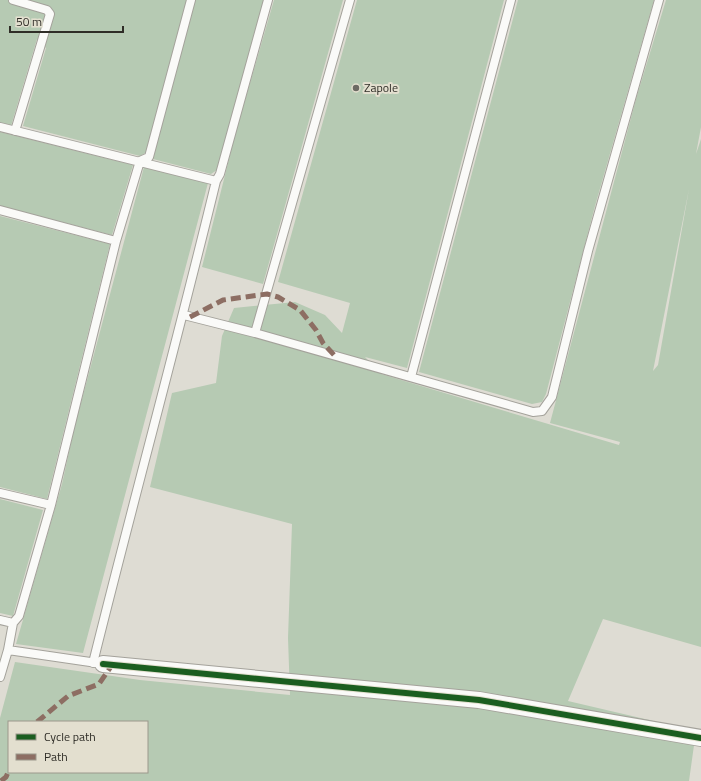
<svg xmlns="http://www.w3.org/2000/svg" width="701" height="781" font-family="'Titillium Web',sans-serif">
  <rect width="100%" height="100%" fill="#dedcd3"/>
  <!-- green -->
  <path fill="#b6cab3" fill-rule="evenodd" d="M 0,0 L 266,0 L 259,26 L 256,27 L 217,170 L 211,174 L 153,159 L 185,37 L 176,39 L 147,152 L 140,156 L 23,126 L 46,48 L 37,39 L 11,126 L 0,124 Z
    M 274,0 L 343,0 L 263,284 L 202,267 L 235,135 Z
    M 357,0 L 504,0 L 407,368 L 365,357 L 381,374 L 619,445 L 620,442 L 550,423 L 636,99 L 666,0 L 701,0 L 701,127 L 696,154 L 701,139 L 701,647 L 603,619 L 568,701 L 696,731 L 689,781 L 0,781 L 0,718 L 15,662 L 140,680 L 290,695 L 288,638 L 292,524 L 150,487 L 172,393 L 216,383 L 222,336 L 234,308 L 295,302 L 325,315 L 342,333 L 350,303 L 278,282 ZM 689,189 L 658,365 L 653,371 ZM 9,722 L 147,722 L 147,772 L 9,772 Z
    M 518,0 L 654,0 L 595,206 L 546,394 L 542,402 L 532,404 L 419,372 Z
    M 0,132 L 133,165 L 112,235 L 0,206 Z
    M 144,167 L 208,183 L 83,653 L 16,644 L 62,484 L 74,429 Z
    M 0,216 L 110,244 L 47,499 L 0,487 Z
    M 0,499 L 43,510 L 13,616 L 0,613 Z"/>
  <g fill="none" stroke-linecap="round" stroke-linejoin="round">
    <defs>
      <path id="service" d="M 13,0 L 47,10 L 50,14 L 15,131
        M 0,127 L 216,181
        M 140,161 L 149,157 L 191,0
        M 0,210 L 116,241
        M 184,315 L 255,333 L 533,412 L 542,411 L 552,397 L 588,251 L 659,0
        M 255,333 L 350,0
        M 411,377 L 511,0
        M 0,493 L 51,505
        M 0,620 L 13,623
        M 93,663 C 133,502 177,342 216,181 L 220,174 L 268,0
        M 97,663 L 8,650 L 13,623 L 19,616 L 51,505 L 116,241 L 140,161
        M 0,677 L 8,650"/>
      <path id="minor" d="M 103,664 L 479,700 L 701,738"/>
    </defs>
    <!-- service casing -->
    <use href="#service" stroke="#a4a29b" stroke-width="10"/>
    <!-- minor casing -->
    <use href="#minor" stroke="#a4a29b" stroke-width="18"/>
    <!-- service -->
    <use href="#service" stroke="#fafaf8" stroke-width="8"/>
    <!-- minor -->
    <use href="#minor" stroke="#fafaf8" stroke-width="16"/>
    <!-- quiet -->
    <path stroke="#8d6e63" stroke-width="5" stroke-dasharray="10 5" stroke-linecap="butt" d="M 190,317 L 223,300 L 267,294 L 278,297 L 300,310 L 316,330 L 323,343 L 334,355
      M 37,722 L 68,696 L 99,684 L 112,665
      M 1,781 L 6,777 L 9,770"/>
    <defs>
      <path id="cycleway" d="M 103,664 L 479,700 L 701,738"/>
    </defs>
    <!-- cycleway casing -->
    <use href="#cycleway" stroke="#e3dfcf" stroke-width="8"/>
    <!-- cycleway -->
    <use href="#cycleway" stroke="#1b5e20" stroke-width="6"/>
  </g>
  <!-- markers -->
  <circle fill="#6c6a63" stroke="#e3dfcf" stroke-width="1.5" cx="356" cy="88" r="4"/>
  <g text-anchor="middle" stroke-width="4" stroke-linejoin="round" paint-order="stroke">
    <!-- poi labels -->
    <g font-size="12" fill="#2f2d27" stroke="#e3dfcf" text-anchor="start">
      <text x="364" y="92">Zapole</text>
    </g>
  </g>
  <!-- legend -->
  <rect x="8" y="721" width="140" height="52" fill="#e3dfcf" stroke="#9b988c"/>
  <rect x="16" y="734" width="20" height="6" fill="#1b5e20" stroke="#9b988c"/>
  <text x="44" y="741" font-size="12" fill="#2f2d27">Cycle path</text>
  <rect x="16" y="754" width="20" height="6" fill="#8d6e63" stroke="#9b988c"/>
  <text x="44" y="761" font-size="12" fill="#2f2d27">Path</text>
  <!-- scale -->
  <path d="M10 26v6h113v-6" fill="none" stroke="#2f2d27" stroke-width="2"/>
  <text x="16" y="26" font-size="12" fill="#2f2d27" stroke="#e3dfcf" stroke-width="3" paint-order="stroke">50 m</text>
</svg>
